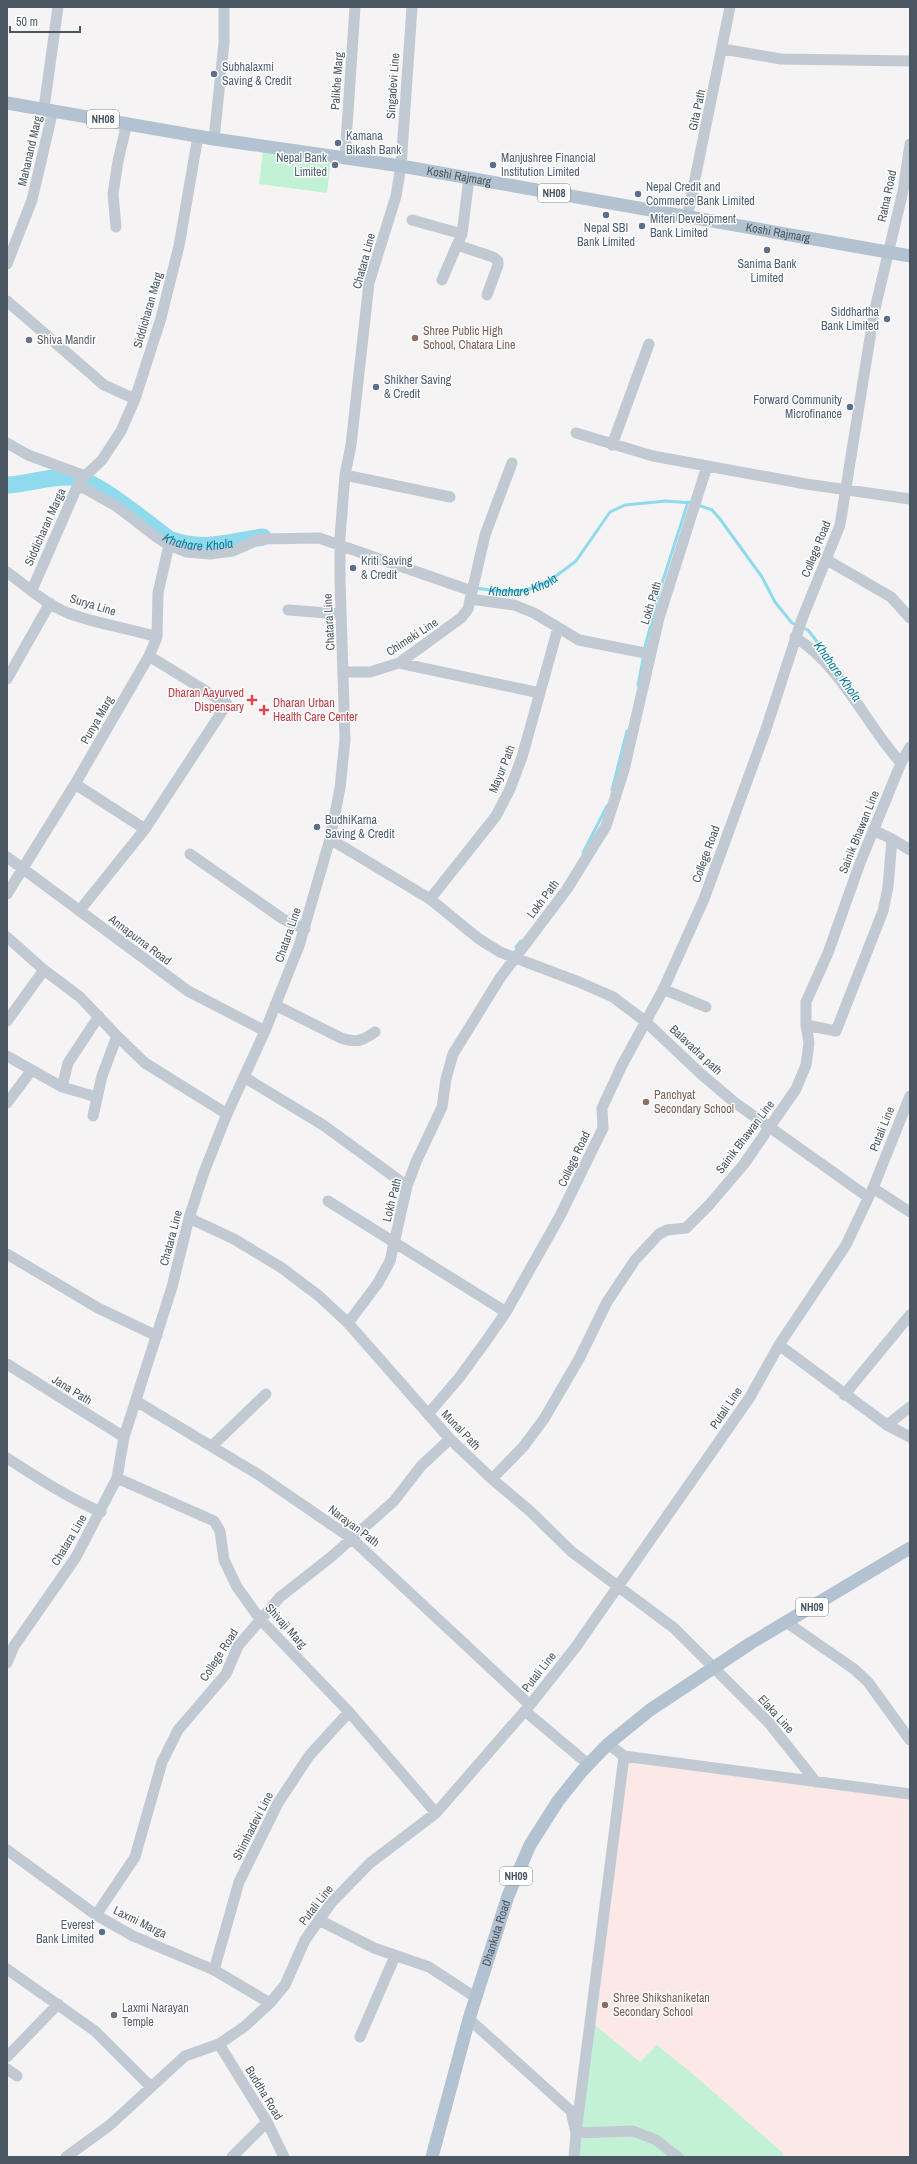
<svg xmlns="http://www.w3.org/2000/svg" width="917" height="2164" font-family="'Archivo Narrow',sans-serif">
  <rect width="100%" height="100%" fill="#f5f3f3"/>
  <!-- medical -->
  <path fill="#fce8e6" d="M 624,1756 L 910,1794 L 910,2157 L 782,2157 L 784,2154 L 700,2080 L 657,2045 L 640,2062 L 590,2021 Z"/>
  <!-- green -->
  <path fill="#c3f1d5" d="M 263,151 L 331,160 L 327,193 L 259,184 Z
    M 590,2021 L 640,2062 L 657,2045 L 700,2080 L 784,2154 L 782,2157 L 574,2157 Z"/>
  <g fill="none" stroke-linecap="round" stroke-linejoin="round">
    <!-- stream -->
    <g stroke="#90daee" stroke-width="3">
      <path d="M 698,505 L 712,510 L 720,519 L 762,577 L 775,602 L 792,623 L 808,630 L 839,670"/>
      <path id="s1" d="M 475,588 L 498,591 L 524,591 L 548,582 L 576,561 L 610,512 L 625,505 L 666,501 L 692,503"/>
      <path d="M 645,647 L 658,596 L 688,502"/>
      <path d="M 638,685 L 643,659"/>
      <path d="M 612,790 L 627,731"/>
      <path d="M 583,853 L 607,806"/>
      <path d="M 516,947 L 521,941"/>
    </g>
    <!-- river -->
    <path stroke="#90daee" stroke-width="17" id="s2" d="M 7,485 C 29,484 47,476 71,477 C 96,479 147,523 169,539 C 204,552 228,542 263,537"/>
    <!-- minor -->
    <path stroke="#c1cad2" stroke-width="11" d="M 723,49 L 781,59 L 910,61
      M 44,108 L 58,7
      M 214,139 L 224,43 L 224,7
      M 345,157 L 355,7
      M 469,178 L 462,234 L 457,245 L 493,257 L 498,261 L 498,265 L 487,295
      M 687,218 L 730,7
      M 412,220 L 462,234
      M 116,227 L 113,194 L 118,161 L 127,123
      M 7,264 L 32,200 L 53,110
      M 442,280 L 457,245
      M 7,301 L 104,385 L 135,399
      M 576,433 L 653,456 L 806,484 L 910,499
      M 7,443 L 28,455 L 85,476
      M 612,445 L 649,344
      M 345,475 L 450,497
      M 77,487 L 84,488 L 116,506 L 155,536 L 169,545 L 186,552 L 210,554 L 233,551 L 260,539 L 319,538 L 472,591
      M 827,560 L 891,597 L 910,618
      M 7,572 C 26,586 46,604 68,613 C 97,624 128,628 157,637
      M 32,590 L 77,487 L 85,476 L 102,460 L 121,431 L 135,399 L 161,318 L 179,246 L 198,136
      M 470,599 L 514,605 L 534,613 L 579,640 L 650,654
      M 288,610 L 341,614
      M 795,637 C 843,668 864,722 901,763
      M 399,663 L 540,693
      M 344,672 L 370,672 L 399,663 L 461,618 L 468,609 L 485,535 L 512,463
      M 7,679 L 50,603
      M 75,784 L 145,829
      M 330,839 L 430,899 L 479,939 L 500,952 L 579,982 L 613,997 L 646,1022 L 700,1073 L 734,1102 L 868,1197
      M 892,839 L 910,850
      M 190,854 L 283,919 L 305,929
      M 7,857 L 188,991 L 265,1031
      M 7,894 L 75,784 L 149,656 L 157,637 L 158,593 L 169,545
      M 430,899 L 496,816 L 510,789 L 522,757 L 558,628
      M 80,910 L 145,829 L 227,704 L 149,656
      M 7,937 L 44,970 L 80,997 L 117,1036 L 145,1063 L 227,1114
      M 663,989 L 706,1007
      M 275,1005 L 341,1038 C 357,1043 362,1041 375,1032
      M 7,1021 L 44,970
      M 806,1025 L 836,1031 L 883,911 L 888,887 L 892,839 L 873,830
      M 7,1056 L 62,1087 L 68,1063 L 99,1016
      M 244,1077 L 323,1125 L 407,1186
      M 62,1087 L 97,1097
      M 7,1103 L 31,1071
      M 93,1116 L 102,1076 L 117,1036
      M 873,1188 L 910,1212
      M 328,1201 L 506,1312
      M 189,1218 L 234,1239 L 282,1268 L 319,1296 L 348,1323 L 450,1439 L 492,1479 L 530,1511 L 572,1552 L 674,1628 L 769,1723 L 816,1782
      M 7,1254 L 98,1308 L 157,1336
      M 348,1323 L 378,1283 L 390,1261 L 407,1186 L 416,1162 L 442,1107 L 446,1079 L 453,1054 L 500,978 L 567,889 L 606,826 L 624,770 L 659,618 L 707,466
      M 779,1345 L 887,1425 L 910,1437
      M 7,1364 L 124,1437
      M 844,1395 L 910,1315
      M 136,1401 L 259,1475 L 351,1538 L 530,1705
      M 428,1414 L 459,1378 L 486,1341 L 506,1312 L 560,1216 L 603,1128 L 602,1108 L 622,1065 L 663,990 L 704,899 L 765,732 L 802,619 L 840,525 L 874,313 L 903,191 L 910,144
      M 887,1425 L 910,1407
      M 212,1446 L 266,1394
      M 7,1458 C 38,1478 67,1497 101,1512
      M 117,1478 L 214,1521 L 220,1531 L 224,1560 L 237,1587 L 260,1619 L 349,1712 L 436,1813
      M 492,1479 L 523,1447 L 544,1419 L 579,1359 L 607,1302 L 635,1260 L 659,1234 L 667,1230 L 686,1228 L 709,1205 L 744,1164 L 796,1089 L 806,1065 L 809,1043 L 806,1025 L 806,1002 L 828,953 L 860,863 L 901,763 L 910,747
      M 786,1622 L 854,1669 L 868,1682 L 910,1740
      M 7,1663 L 14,1646 L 76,1557 L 117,1478 L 124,1437 L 172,1287 L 189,1218 L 204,1172 L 227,1114 L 265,1031 L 299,946 L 330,839 L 340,788 L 345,740 L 340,579 L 340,537 L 345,475 L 351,445 L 369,283 L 396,196 L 401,166 L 412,7
      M 525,1711 L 588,1764
      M 608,1744 L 624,1756 L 910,1794
      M 624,1756 L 576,2133 L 633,2131 L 656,2140 L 678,2157
      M 7,1850 L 96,1915 L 133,1936 L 214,1970 L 270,2003
      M 96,1915 L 135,1857 L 162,1762 L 178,1730 L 226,1674 L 238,1646 L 280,1597 L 331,1557 L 394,1501 L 421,1466 L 450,1439
      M 319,1920 L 374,1948 L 429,1967 L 475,1997
      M 7,1969 L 95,2031 L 151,2087
      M 214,1970 L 239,1882 L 278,1803 L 309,1756 L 349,1712
      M 469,2019 L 571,2111 L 576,2133 L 574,2157
      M 360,2037 L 395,1956
      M 219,2044 L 267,2122 L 284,2157
      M 7,2057 L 58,2004
      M 7,2069 L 17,2076
      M 66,2157 L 110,2125 L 185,2056 L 219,2044 L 244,2027 L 270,2003 L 285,1985 L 305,1940 L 331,1903 L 370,1863 L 436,1813 L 530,1705 L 575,1648 L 725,1433 L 750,1397 L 779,1345 L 846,1245 L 873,1188 L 910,1096
      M 232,2157 L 267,2122"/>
    <!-- major -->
    <g stroke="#b3c2d1" stroke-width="13">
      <path id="s3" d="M 7,103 L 214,139 L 401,166 L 910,256"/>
      <path id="s4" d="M 432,2157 L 469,2019 L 508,1896 L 530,1845 L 558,1801 L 582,1771 L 608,1744 L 650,1710 L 751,1643 L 910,1548"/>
    </g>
  </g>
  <!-- markers -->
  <g fill="#5c6f8a" stroke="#fff" stroke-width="1.5">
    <circle cx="214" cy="74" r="4"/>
    <circle cx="338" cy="143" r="4"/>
    <circle cx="335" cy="165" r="4"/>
    <circle cx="493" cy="165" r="4"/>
    <circle cx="638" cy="194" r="4"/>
    <circle cx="606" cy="215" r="4"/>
    <circle cx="642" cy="226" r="4"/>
    <circle cx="767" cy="250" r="4"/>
    <circle cx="887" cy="319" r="4"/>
    <circle cx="376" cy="387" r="4"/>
    <circle cx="850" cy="407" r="4"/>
    <circle cx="353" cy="568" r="4"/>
    <circle cx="317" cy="827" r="4"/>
    <circle cx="102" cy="1932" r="4"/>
  </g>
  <g fill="#8d6e63" stroke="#fff" stroke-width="1.5">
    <circle cx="415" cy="338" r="4"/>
    <circle cx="646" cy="1102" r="4"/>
    <circle cx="605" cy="2005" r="4"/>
  </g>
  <g fill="#6b7280" stroke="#fff" stroke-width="1.5">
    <circle cx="29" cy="340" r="4"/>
    <circle cx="114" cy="2015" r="4"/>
  </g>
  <g fill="#e0444e" stroke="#fff" stroke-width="1.5">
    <path d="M250 694h4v4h4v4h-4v4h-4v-4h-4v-4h4z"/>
    <path d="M262 704h4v4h4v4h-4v4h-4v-4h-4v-4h4z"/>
  </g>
  <g text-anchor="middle" stroke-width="3" stroke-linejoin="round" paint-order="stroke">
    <!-- shield labels -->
    <g fill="#fff" stroke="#808990" stroke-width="1">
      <rect x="87" y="110" width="32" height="18" rx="3"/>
      <rect x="538" y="184" width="32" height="18" rx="3"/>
      <rect x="796" y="1598" width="32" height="18" rx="3"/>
      <rect x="500" y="1867" width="32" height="18" rx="3"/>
    </g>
    <g font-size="11" font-weight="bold" fill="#4a5661">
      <text x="103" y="123">NH08</text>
      <text x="554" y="197">NH08</text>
      <text x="812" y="1611">NH09</text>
      <text x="516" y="1880">NH09</text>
    </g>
    <!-- service labels -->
    <g font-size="12" fill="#4e5e75" stroke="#fff" text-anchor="start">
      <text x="222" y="71">Subhalaxmi<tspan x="222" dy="14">Saving &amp; Credit</tspan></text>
      <text x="346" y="140">Kamana<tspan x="346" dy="14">Bikash Bank</tspan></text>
      <text x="327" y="162" text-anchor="end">Nepal Bank<tspan x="327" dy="14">Limited</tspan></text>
      <text x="501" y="162">Manjushree Financial<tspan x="501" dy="14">Institution Limited</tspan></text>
      <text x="646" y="191">Nepal Credit and<tspan x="646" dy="14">Commerce Bank Limited</tspan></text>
      <text x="650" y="223">Miteri Development<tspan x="650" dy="14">Bank Limited</tspan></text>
      <text x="606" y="232" text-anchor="middle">Nepal SBI<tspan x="606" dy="14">Bank Limited</tspan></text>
      <text x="767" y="268" text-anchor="middle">Sanima Bank<tspan x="767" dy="14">Limited</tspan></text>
      <text x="879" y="316" text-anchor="end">Siddhartha<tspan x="879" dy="14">Bank Limited</tspan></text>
      <text x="384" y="384">Shikher Saving<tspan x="384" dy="14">&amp; Credit</tspan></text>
      <text x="842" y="404" text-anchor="end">Forward Community<tspan x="842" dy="14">Microfinance</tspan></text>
      <text x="361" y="565">Kriti Saving<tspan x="361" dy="14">&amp; Credit</tspan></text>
      <text x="325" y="824">BudhiKarna<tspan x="325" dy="14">Saving &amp; Credit</tspan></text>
      <text x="94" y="1929" text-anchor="end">Everest<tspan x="94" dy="14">Bank Limited</tspan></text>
    </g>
    <!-- street labels -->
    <g font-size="12" fill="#4a5661" stroke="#fff">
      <text transform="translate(337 81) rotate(-86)" y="4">Palikhe Marg</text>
      <text transform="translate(393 86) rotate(-86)" y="4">Singadevi Line</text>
      <text transform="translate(697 110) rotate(-78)" y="4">Gita Path</text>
      <text transform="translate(30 151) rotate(-77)" y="4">Mahanand Marg</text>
      <text dy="4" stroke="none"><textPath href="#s3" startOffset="458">Koshi Rajmarg</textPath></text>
      <text transform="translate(887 196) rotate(-78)" y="4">Ratna Road</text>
      <text dy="4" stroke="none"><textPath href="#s3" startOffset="782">Koshi Rajmarg</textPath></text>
      <text transform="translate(364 261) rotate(-75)" y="4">Chatara Line</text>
      <text transform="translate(148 310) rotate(-74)" y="4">Siddicharan Marg</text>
      <text transform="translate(45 527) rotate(-66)" y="4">Siddicharan Marga</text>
      <text transform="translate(816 549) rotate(-68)" y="4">College Road</text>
      <text transform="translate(651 603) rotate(-73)" y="4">Lokh Path</text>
      <text transform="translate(93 605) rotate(17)" y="4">Surya Line</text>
      <text transform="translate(329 622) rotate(-93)" y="4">Chatara Line</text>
      <text transform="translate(412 637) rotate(-33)" y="4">Chimeki Line</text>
      <text transform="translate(97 720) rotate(-60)" y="4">Punya Marg</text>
      <text transform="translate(502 769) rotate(-68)" y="4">Mayur Path</text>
      <text transform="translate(859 832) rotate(-68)" y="4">Sainik Bhawan Line</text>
      <text transform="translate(706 854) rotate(-70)" y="4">College Road</text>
      <text transform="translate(543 899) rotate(-53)" y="4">Lokh Path</text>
      <text transform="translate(288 935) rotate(-71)" y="4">Chatara Line</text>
      <text transform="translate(140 940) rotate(37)" y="4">Annapurna Road</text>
      <text transform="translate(696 1050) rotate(43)" y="4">Balavadra path</text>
      <text transform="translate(882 1129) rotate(-68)" y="4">Putali Line</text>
      <text transform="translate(745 1137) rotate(-53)" y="4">Sainik Bhawan Line</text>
      <text transform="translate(574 1159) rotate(-65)" y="4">College Road</text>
      <text transform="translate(392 1200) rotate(-76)" y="4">Lokh Path</text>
      <text transform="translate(171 1238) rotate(-75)" y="4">Chatara Line</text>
      <text transform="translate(72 1390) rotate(32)" y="4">Jana Path</text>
      <text transform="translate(726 1408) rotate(-56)" y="4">Putali Line</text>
      <text transform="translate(461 1430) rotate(46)" y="4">Munal Path</text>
      <text transform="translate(354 1526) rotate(37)" y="4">Narayan Path</text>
      <text transform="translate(69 1540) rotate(-59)" y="4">Chatara Line</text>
      <text transform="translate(286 1626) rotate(48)" y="4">Shivaji Marg</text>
      <text transform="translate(219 1655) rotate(-57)" y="4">College Road</text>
      <text transform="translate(539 1672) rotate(-52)" y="4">Putali Line</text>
      <text transform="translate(776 1714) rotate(48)" y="4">Elaka Line</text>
      <text transform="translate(253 1826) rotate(-63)" y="4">Shimhadevi Line</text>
      <text transform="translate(316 1905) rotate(-52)" y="4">Putali Line</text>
      <text transform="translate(140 1922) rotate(26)" y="4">Laxmi Marga</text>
      <text dy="4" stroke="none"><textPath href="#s4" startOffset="233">Dhankuta Road</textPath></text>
      <text transform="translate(264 2093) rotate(59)" y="4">Buddha Road</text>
    </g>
    <!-- education labels -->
    <g font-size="12" fill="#785e54" stroke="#fff" text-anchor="start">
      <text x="423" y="335">Shree Public High<tspan x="423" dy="14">School, Chatara Line</tspan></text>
      <text x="654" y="1099">Panchyat<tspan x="654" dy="14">Secondary School</tspan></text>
      <text x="613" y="2002">Shree Shikshaniketan<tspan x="613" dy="14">Secondary School</tspan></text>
    </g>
    <!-- worship labels -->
    <g font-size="12" fill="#5b616d" stroke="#fff" text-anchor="start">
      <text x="37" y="344">Shiva Mandir</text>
      <text x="122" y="2012">Laxmi Narayan<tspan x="122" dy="14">Temple</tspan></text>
    </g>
    <!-- health labels -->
    <g font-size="12" fill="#be3a42" stroke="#fff" text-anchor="end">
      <text x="244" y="697">Dharan Aayurved<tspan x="244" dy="14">Dispensary</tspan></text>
      <text x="273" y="707" text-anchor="start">Dharan Urban<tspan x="273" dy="14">Health Care Center</tspan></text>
    </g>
    <!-- water labels -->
    <g font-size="13" font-style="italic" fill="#0c7c9b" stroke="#fff">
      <text dy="5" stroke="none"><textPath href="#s2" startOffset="211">Khahare Khola</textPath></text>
      <text dy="5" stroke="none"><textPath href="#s1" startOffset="49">Khahare Khola</textPath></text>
      <text transform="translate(838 671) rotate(54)" y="5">Khahare Khola</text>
    </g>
  </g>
  <!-- border -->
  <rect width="917" height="2164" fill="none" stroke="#4a5661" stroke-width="16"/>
  <!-- scale -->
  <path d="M10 26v6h70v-6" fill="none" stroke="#4a5661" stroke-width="2"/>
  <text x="16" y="26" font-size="12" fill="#4a5661" stroke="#ffffff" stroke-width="3" paint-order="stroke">50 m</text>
</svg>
